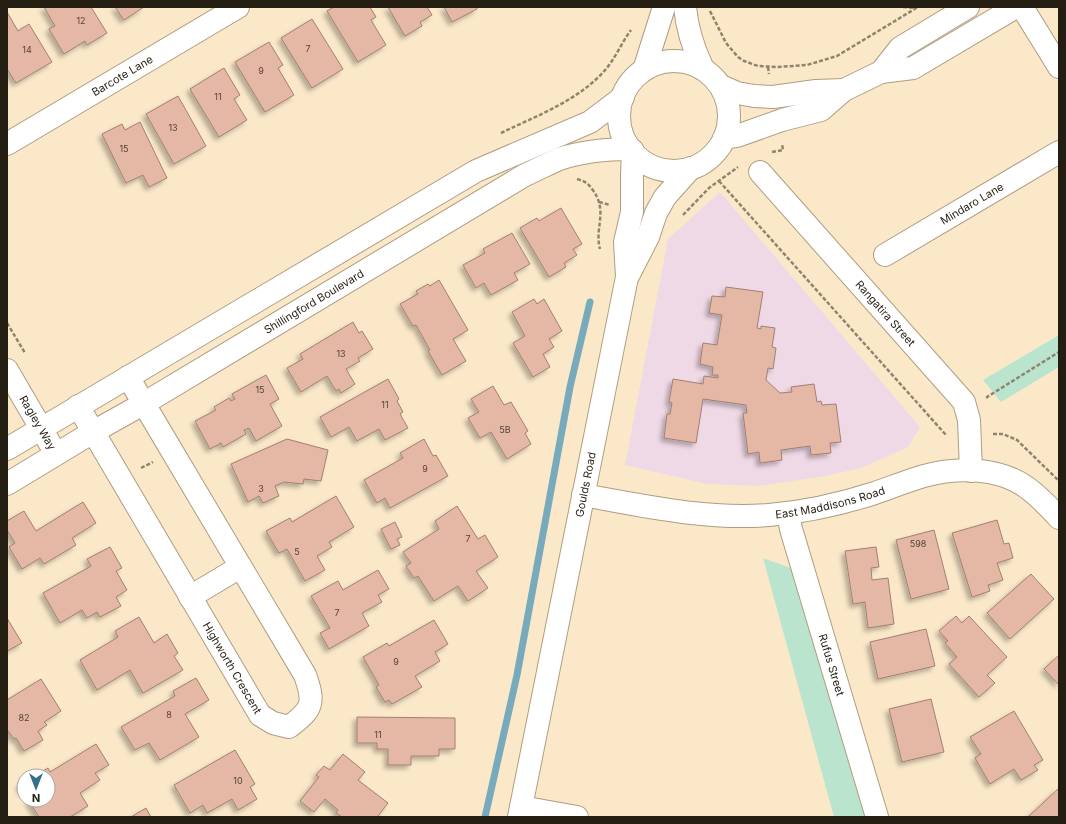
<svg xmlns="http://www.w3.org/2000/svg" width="1066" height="824" font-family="Inter,sans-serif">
  <defs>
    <filter id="shadow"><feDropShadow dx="-3.5" dy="3.5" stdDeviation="2" flood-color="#0004"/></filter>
  </defs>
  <rect width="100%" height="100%" fill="#fae8c9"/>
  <!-- commercial -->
  <path fill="#f0d9e6" d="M 720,192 L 920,427 L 908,447 L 861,468 L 820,477 L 757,486 L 707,484 L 625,465 L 668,239 Z"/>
  <!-- green -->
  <path fill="#bbe4cf" d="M 1059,335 L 1059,367 L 1001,402 L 983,380 Z
    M 763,558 L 799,571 L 867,817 L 834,817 Z"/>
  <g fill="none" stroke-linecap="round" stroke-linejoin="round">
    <!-- stream -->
    <path stroke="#77abbc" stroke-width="7" d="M 485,817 L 517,675 L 570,387 L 590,302"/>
  </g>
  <!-- building -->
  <path fill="#e5b7a5" stroke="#a18073" filter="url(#shadow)" d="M 44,7 L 91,7 L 107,33 L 87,45 L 85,41 L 64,54 L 49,29 L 55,26 Z
    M 115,7 L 144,7 L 124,20 Z
    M 334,7 L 370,7 L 376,17 L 371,20 L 386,45 L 358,62 L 327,11 Z
    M 388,7 L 427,7 L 432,15 L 420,22 L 422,26 L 405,36 Z
    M 444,7 L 477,7 L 477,9 L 452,22 Z
    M 7,12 L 18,31 L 29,24 L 52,62 L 16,83 L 7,69 Z
    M 312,19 L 343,69 L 312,88 L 281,38 Z
    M 269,42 L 283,65 L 278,68 L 294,95 L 265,112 L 235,62 Z
    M 224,68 L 240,95 L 234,99 L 247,120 L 219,137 L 190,89 Z
    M 178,96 L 206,146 L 174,164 L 146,114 Z
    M 140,122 L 167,178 L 149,187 L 143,175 L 126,183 L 102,134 L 122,124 L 125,130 Z
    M 561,208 L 582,244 L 573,249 L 577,255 L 564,263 L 566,267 L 549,277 L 520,228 L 537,218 L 539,221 Z
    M 512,233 L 530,264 L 514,273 L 518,280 L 491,295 L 484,283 L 476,288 L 463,265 L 485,253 L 483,249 Z
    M 439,280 L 468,330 L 453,339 L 466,361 L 442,375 L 428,351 L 430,350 L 416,325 L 413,326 L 400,304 L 418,294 L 416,291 L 428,284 L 430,286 Z
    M 726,287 L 763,292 L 757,328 L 761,329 L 761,326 L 775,328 L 772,347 L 776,348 L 773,369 L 768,368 L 766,380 L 780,393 L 792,392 L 791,387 L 814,384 L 817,402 L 821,401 L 822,405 L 836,404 L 841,442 L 830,443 L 831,453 L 811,455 L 810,446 L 781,450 L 782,460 L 760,463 L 759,452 L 748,454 L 743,413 L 747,413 L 746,405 L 703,399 L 696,443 L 664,438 L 667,414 L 670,414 L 672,403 L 669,402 L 673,379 L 703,384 L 704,376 L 718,378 L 718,375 L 712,375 L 713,367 L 700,364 L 703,343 L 717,345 L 722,315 L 709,313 L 712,296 L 725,297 Z
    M 534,299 L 537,304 L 544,299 L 562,331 L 549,339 L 554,347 L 543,354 L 550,367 L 533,377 L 513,343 L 525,336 L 512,312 Z
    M 353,322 L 359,333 L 362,331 L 373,349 L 358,358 L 360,361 L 346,369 L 355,384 L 341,393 L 339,389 L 336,391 L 327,376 L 301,392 L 287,368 L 303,359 L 300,354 Z
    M 266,375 L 279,399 L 270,404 L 282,426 L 256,441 L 249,428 L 244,430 L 246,434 L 223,447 L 221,443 L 210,449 L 195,421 L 216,410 L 214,407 L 229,398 L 231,401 L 235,399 L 232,394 Z
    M 388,379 L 399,399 L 397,401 L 403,412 L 400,414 L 408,428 L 385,440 L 379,429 L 357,441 L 349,427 L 331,437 L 320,417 Z
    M 493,386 L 504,405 L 511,402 L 528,431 L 525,433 L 531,444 L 507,459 L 491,432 L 480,438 L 468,418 L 479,412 L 471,399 Z
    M 287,439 L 328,450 L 321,481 L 304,479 L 303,484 L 284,482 L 275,486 L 279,496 L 263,503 L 259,496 L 248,502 L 231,464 Z
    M 424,439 L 433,456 L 436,455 L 448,476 L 390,508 L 385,498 L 377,503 L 364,480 L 403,458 L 400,453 Z
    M 336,496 L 354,527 L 329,542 L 332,547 L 317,556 L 325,570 L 305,581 L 287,549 L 279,553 L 266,531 L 290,518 L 292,522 Z
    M 83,502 L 96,523 L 72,538 L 76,545 L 44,564 L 40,558 L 22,569 L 9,547 L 15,543 L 7,530 L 7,521 L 24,511 L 36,531 Z
    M 457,506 L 478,539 L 485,535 L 498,557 L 476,571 L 488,588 L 468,601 L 458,586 L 434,601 L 418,576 L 414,578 L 406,566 L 411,563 L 403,552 L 439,529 L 435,521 Z
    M 997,520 L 1004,544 L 1009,543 L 1013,558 L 997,563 L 1003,580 L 988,585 L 990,591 L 972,597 L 952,533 Z
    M 395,522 L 402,537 L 397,539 L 400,545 L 391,549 L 381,529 Z
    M 934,530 L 949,589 L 911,599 L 896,540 Z
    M 110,547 L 122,568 L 116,571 L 127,590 L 116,597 L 121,606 L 100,617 L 97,612 L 87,618 L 82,610 L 60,623 L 43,593 L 91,566 L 87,559 Z
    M 876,547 L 879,567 L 871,568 L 872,580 L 888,578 L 894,624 L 868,628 L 865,602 L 853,604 L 845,551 Z
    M 378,570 L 389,589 L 378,595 L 382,602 L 362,613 L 369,626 L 329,649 L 320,633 L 330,628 L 311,596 L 338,581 L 343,590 Z
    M 1031,574 L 1054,599 L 1010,639 L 987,613 Z
    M 956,616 L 962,623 L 969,616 L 1007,657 L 987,675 L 995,683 L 979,697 L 949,664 L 957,657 L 945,643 L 948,641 L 939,631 Z
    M 139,617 L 154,643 L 167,634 L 178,653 L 174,656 L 183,670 L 143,693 L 130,670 L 97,690 L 80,660 L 118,637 L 115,631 Z
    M 7,618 L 22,643 L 7,651 Z
    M 434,620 L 448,644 L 435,652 L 440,661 L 415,676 L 422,687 L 392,704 L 389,700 L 385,702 L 376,687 L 379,685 L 363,657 L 387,643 L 389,646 Z
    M 926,629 L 935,666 L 878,679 L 870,642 Z
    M 1059,655 L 1059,685 L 1044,669 Z
    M 196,678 L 209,700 L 185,714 L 199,737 L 160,760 L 149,743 L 135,750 L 121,727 L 175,696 L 173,691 Z
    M 41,679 L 61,711 L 44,722 L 47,725 L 38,731 L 43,740 L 24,751 L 16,738 L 14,739 L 8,731 L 7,731 L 7,700 Z
    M 931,699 L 944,752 L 902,762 L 889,709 Z
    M 1014,711 L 1043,760 L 1034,765 L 1038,770 L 1021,780 L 1014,769 L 990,784 L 975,758 L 981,754 L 970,737 Z
    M 357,717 L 455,718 L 455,749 L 439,749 L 439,756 L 411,756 L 411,765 L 388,765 L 388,749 L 377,749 L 377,743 L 357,743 Z
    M 96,744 L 109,765 L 95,773 L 100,780 L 80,793 L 88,806 L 70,817 L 39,817 L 28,800 L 48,800 L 48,776 L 34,776 L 48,768 L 50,772 Z
    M 235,750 L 255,784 L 250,787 L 257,799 L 238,810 L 232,799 L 207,813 L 203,805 L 190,813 L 174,785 Z
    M 343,754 L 365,772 L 358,780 L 388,803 L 378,816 L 379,817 L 342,817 L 336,813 L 338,810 L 325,799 L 314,812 L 300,801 L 319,777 L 316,775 L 324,766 L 330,770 Z
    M 24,782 L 24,793 L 19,785 Z
    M 1059,788 L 1059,817 L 1028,817 Z
    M 146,808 L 151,817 L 131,817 Z"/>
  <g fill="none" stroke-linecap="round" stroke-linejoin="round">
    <defs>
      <g id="minor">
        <path d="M 1022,7 L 1059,67"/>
        <path id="s1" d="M 7,144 L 238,7"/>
        <path id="s2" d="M 760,172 L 964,402 L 969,420 L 971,471"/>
        <path id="s3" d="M 885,255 L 1059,152"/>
        <path id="s4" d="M 7,370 L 56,454"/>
        <path id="s5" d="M 78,406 L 260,715 L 273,723 L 289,727 C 313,709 315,703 305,675 L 128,377"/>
        <path id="s6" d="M 788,513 L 791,529 L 877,817"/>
        <path d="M 190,597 L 240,567"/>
        <path d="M 521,807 L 577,817"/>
      </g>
      <g id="tertiary">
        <path d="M 685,7 C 687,29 694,50 703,69"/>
        <circle cx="674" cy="116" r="55"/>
        <path d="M 644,70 L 664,7"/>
        <path d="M 881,72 L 900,48 L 968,7"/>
        <path d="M 721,86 L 737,93 L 754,96 L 773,97 L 816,91 L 844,90"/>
        <path d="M 724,138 L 737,136 L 782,120 L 821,110 L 844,90 L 881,72 L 913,68 L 1016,7"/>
        <path d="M 7,449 L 476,171 L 590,122 L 623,97"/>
        <path id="s7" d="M 7,484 L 93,432 L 143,404 L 525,175 C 536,170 548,164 559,159 C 583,151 607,149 631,149"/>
        <path id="s8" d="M 583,495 C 644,506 707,520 769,515 C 805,512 841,504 875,493 C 892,487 907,481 924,476 C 956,467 998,467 1026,487 C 1039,496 1049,507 1059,518"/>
      </g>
      <g id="secondary">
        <path d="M 628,276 L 648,237 L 656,213 L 665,197 L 691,168"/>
        <path id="s9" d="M 519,817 L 627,277 L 625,242 L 632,212 L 632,175 L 633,151"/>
      </g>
    </defs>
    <!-- minor casing -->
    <use href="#minor" stroke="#af9d80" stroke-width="24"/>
    <!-- tertiary casing -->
    <use href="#tertiary" stroke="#af9d80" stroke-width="24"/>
    <!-- secondary casing -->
    <use href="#secondary" stroke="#af9d80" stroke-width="24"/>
    <!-- path -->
    <path stroke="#90846f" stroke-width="2.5" stroke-dasharray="4 2" stroke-linecap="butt" d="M 903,7 L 915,8
      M 710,11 L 726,43 L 738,57 L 744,61 L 758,66 L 777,67 L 807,65 L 837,56 L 918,7
      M 768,67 L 769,74
      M 501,133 C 536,116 580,100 606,69 C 616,57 622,42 631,30
      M 772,152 L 783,150 L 782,144
      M 577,179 C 584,181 588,183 592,189 C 609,211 594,227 600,249
      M 719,181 L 946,435
      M 599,202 L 610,205
      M 683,215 L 709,188 L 738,167
      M 7,323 L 25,353
      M 988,398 L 987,397 L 1059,352
      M 993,434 L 1003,434 L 1017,440 L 1059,481
      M 141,468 L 153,462"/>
    <!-- minor -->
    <use href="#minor" stroke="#fff" stroke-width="22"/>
    <!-- tertiary -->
    <use href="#tertiary" stroke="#fff" stroke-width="22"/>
    <!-- secondary -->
    <use href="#secondary" stroke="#fff" stroke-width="22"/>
  </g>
  <g text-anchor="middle" stroke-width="3" stroke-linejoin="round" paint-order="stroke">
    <!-- number labels -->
    <g font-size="9" fill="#544437">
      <text x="81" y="24">12</text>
      <text x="308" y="52">7</text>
      <text x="27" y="53">14</text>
      <text x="261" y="74">9</text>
      <text x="218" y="100">11</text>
      <text x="173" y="131">13</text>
      <text x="124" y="152">15</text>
      <text x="341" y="357">13</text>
      <text x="260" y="393">15</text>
      <text x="385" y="408">11</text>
      <text x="505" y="433">5B</text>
      <text x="425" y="472">9</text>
      <text x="261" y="492">3</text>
      <text x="468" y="542">7</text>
      <text x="918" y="547">598</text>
      <text x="297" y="555">5</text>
      <text x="337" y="616">7</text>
      <text x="396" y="665">9</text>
      <text x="169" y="718">8</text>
      <text x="24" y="721">82</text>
      <text x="378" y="738">11</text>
      <text x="238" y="784">10</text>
    </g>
    <!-- street labels -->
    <g font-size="11" fill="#241e12" stroke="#fff">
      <text dy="4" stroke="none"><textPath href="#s1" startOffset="134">Barcote Lane</textPath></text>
      <text dy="4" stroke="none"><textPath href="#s3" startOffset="101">Mindaro Lane</textPath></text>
      <text dy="4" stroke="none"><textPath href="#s7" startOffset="357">Shillingford Boulevard</textPath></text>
      <text dy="4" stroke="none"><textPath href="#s2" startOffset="189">Rangatira Street</textPath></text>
      <text dy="4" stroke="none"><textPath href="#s4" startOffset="61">Ragley Way</textPath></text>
      <text dy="4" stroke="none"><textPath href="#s9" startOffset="339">Goulds Road</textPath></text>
      <text dy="4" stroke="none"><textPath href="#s8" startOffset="250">East Maddisons Road</textPath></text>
      <text dy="4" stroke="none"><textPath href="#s6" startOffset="158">Rufus Street</textPath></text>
      <text dy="4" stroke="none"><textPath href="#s5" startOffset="304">Highworth Crescent</textPath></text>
    </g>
  </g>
  <!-- border -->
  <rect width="1066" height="824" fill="none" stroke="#241e12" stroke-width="16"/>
  <!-- north arrow -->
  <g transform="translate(36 788) rotate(180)"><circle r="19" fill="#ffffff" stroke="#a7a5a0"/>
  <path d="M0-3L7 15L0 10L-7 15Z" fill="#337086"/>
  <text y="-6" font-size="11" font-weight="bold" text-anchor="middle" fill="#241e12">N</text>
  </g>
</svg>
